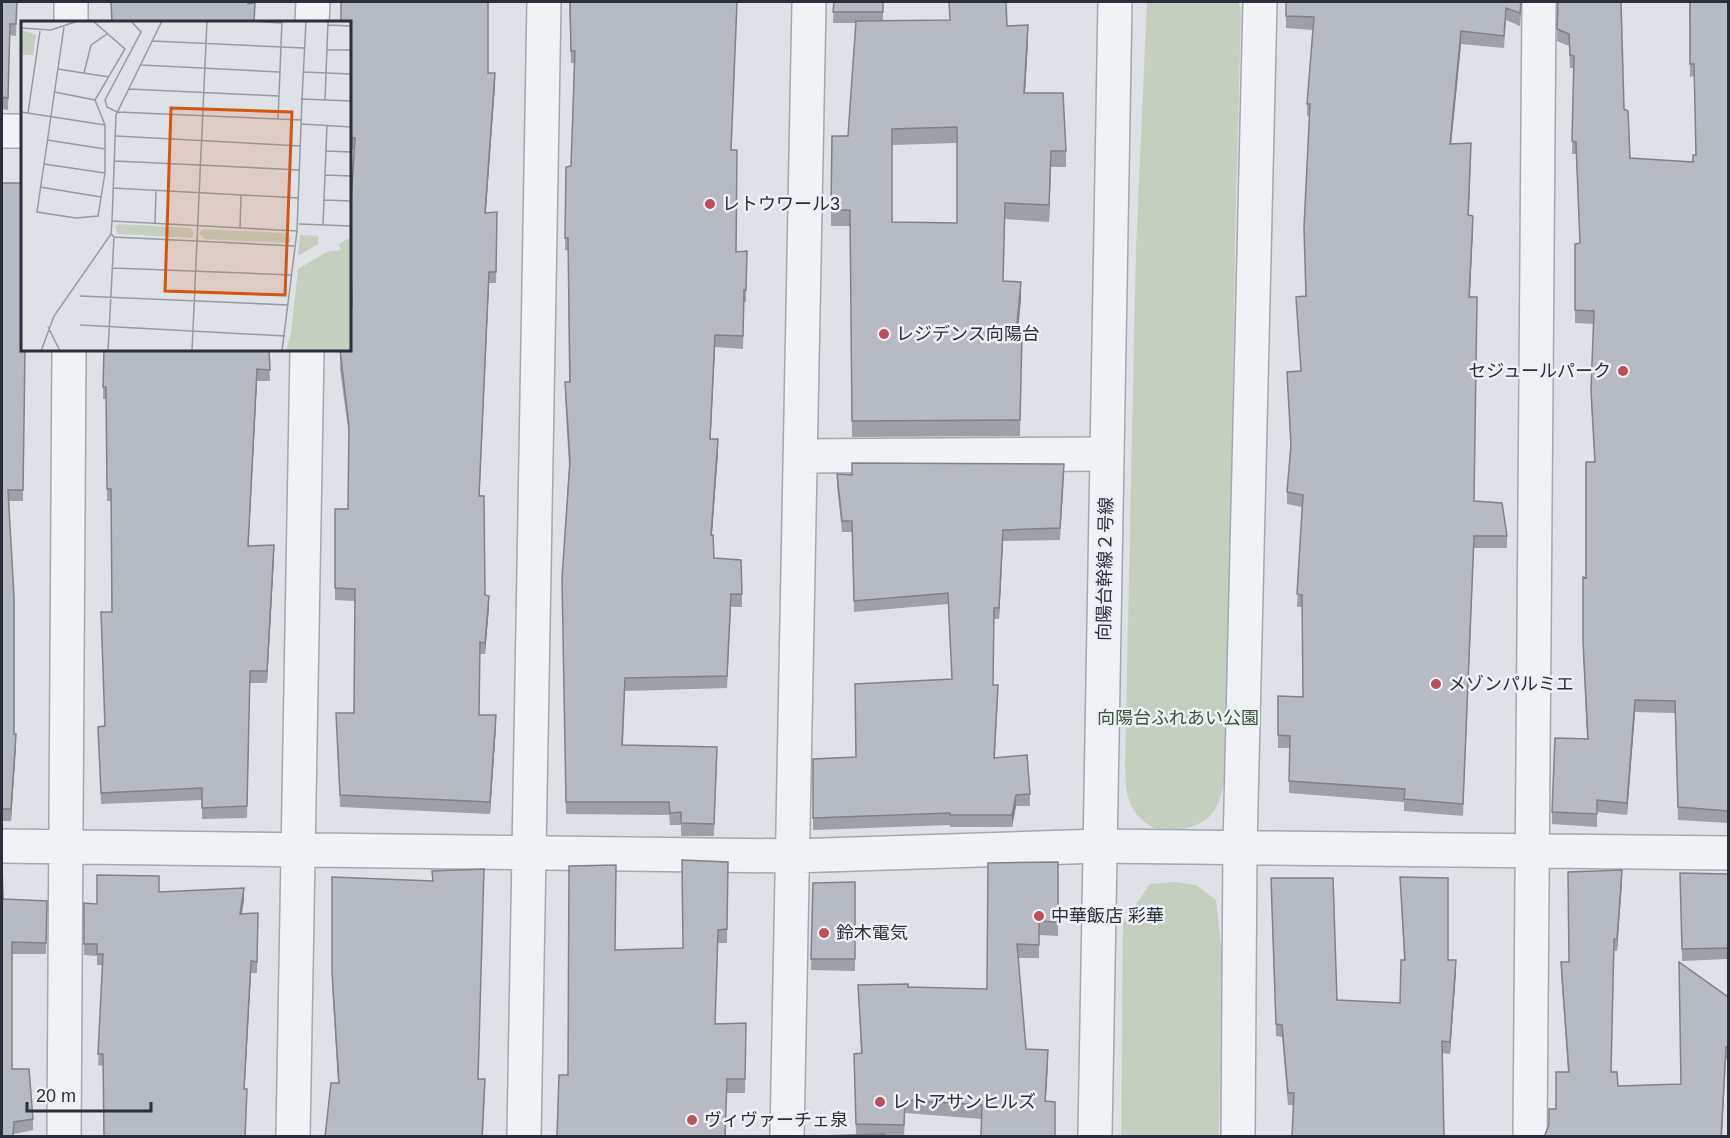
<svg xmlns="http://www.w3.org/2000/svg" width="1730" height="1138" font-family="Arial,'Noto Sans JP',sans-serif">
  <rect width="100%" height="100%" fill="#dee1e6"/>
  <!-- green -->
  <path fill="#c4cfc0" d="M 1147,2 L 1238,2 L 1241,10 L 1235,244 L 1228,739 C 1225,762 1227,796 1211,815 C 1205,822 1192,827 1183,829 C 1160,836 1137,823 1129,800 C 1125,789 1126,774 1125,763 L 1136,247 Z
    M 1175,882 L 1196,885 L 1216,900 L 1222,954 L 1219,1136 L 1121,1136 L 1123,923 L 1150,884 Z"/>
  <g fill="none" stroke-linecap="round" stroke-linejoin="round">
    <defs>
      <path id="minor" d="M 71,22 L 71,2
        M 312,22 L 313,2
        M 2,131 L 22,131
        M 800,456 L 1107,454
        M 2,846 L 793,856 L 1100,846 L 1728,853
        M 64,1136 L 69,350
        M 293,1136 L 307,350
        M 524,1136 L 544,2
        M 787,1136 L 809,2
        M 1238,1136 L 1240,847 L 1260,2
        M 1530,1136 L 1539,2"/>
      <path id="tertiary" d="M 1095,1136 L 1115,2"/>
    </defs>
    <!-- minor casing -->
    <use href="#minor" stroke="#a4a8af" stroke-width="36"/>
    <!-- tertiary casing -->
    <use href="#tertiary" stroke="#a4a8af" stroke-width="36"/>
    <!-- minor -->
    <use href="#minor" stroke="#f0f2f5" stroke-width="33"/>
    <!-- tertiary -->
    <use href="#tertiary" stroke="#f0f2f5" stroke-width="33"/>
  </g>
  <!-- wall -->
  <path fill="#9da0a7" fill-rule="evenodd" d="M 2,2 L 17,2 L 16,36 L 10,35 L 8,110 L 2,109 Z
    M 569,2 L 737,2 L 731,150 L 736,252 L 747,251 L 746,302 L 744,302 L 743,349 L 715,347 L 710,439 L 718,452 L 712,535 L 714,558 L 742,594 L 742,607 L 731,607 L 727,688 L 625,691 L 623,745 L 717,759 L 714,836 L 681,836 L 681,825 L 670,825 L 669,815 L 566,814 L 562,578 L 569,467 L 565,395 L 565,382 L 569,382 L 568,250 L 565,250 L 566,167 L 571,166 L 574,63 L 571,63 Z
    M 834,2 L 883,2 L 883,21 L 1007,26 L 1028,41 L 1025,93 L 1066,151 L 1066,167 L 1051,167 L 1049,222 L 1005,219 L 1003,281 L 1021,298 L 1018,334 L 1022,334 L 1020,436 L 852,437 L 850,226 L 831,226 L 831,210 L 848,136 L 856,23 L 833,23 ZM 957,143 L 957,223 L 892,222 L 892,145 Z
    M 1286,2 L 1522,2 L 1520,26 L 1506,20 L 1504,48 L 1461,44 L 1451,144 L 1471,155 L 1469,215 L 1473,228 L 1470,297 L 1474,501 L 1507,536 L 1507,548 L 1474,548 L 1463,816 L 1404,811 L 1404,802 L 1289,793 L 1289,748 L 1278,748 L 1278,696 L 1303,697 L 1302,607 L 1297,607 L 1302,507 L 1287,504 L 1287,492 L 1291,450 L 1287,372 L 1301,371 L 1296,297 L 1306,296 L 1309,116 L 1307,116 L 1307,104 L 1313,30 L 1286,28 Z
    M 1558,2 L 1624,109 L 1630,158 L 1693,162 L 1696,155 L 1694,76 L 1690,77 L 1689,2 L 1728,2 L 1728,823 L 1678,820 L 1675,713 L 1635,712 L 1627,815 L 1597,812 L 1597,827 L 1552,824 L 1552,812 L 1587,739 L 1583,653 L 1583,577 L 1586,578 L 1595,462 L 1591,403 L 1594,324 L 1575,323 L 1575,244 L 1580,243 L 1576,154 L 1572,154 L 1574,68 L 1570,68 L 1569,46 L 1557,41 Z
    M 350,22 L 488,73 L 495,85 L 485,213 L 497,212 L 496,283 L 489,283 L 479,496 L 485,595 L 489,607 L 485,654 L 480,654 L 479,715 L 496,726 L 490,814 L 340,807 L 336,713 L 354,713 L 355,601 L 335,600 L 335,509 L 348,509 L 349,436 L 340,369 L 340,350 L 351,306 L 354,150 L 350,149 Z
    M 2,183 L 22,183 L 22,280 L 25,350 L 23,501 L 8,501 L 14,734 L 16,745 L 11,821 L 2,821 Z
    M 104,350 L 269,350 L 270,381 L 257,381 L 248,546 L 274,557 L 267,683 L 250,683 L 247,818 L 202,819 L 202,800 L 101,804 L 98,727 L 104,726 L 112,612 L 111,501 L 107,501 L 106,399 L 103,399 Z
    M 837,474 L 1064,475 L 1060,540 L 1003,541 L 999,619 L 994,619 L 993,685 L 998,696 L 995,757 L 1030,794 L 1030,806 L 1016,806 L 1012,827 L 950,827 L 950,825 L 813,830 L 813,759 L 856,757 L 952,679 L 948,604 L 854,612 L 852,532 L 842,532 L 837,486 Z
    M 728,862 L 727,943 L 718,943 L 715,1024 L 746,1037 L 745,1093 L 727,1093 L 568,1075 L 616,950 L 683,948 Z
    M 1058,862 L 1058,936 L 1039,935 L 1039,958 L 1018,958 L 1026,1049 L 1048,1063 L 982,1119 L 905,1113 L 904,1137 L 819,1137 L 856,1135 L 854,1054 L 861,1053 L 858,985 L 908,987 L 987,989 Z
    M 432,871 L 478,1079 L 485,1091 L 483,1137 L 325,1137 L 338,1083 L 332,984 L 332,877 L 432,881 Z
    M 1680,873 L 1728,874 L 1728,959 L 1682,961 Z
    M 1400,877 L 1448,960 L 1456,971 L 1450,1054 L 1442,1053 L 1293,1105 L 1288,1105 L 1282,1037 L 1276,1036 L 1271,889 L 1337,1000 L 1400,1003 L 1404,960 Z
    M 855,882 L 855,971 L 811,970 L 813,883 Z
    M 1622,882 L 1617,951 L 1614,951 L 1611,1072 L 1618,1086 L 1681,1084 L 1728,997 L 1728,1059 L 1726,1059 L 1722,1137 L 1544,1137 L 1556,1109 L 1568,1072 L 1561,973 L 1561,962 L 1569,962 Z
    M 159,892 L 244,900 L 241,914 L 258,913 L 257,973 L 251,973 L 244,1089 L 247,1101 L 103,1066 L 98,1065 L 103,965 L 97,965 L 97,956 L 84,955 L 84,903 L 97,904 Z
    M 3,899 L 47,901 L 46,954 L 12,954 L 12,1069 L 33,1119 L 33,1130 L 14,1134 Z"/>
  <!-- shaded-wall -->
  <path fill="#7f8288" d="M 1028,25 L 1028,41 L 1024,110 L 1024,93 Z
    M 1461,31 L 1461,44 L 1450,156 L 1450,144 Z
    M 495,73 L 495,85 L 485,225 L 485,213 Z
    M 1051,151 L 1051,167 L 1049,222 L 1049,205 Z
    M 1473,216 L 1473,228 L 1469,309 L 1469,297 Z
    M 489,272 L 489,283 L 479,507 L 479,496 Z
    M 1021,282 L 1021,298 L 1016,350 L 1016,334 Z
    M 715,335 L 715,347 L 710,452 L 710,439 Z
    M 257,369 L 257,381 L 248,557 L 248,546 Z
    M 718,439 L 718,452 L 711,547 L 711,535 Z
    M 1003,530 L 1003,541 L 999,619 L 999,608 Z
    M 274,545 L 274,557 L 267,683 L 267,671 Z
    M 489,596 L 489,607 L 485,654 L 485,643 Z
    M 1635,700 L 1635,712 L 1627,815 L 1627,803 Z
    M 496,715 L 496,726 L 490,814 L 490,802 Z
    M 16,734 L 16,745 L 11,821 L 11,809 Z
    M 1016,795 L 1016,806 L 1012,827 L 1012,815 Z
    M 1622,870 L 1622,882 L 1617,951 L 1617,939 Z
    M 244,888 L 244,900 L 240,926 L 240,914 Z
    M 1456,960 L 1456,971 L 1450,1054 L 1450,1042 Z
    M 251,961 L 251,973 L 244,1101 L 244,1089 Z
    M 1726,1047 L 1722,1137 L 1721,1137 Z
    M 1048,1050 L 1048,1063 L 1045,1115 L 1045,1101 Z"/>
  <!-- building -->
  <path fill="#b6bac2" stroke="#7f8288" stroke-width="1.5" fill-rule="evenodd" d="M 2,2 L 17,2 L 16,24 L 10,24 L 8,98 L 2,97 Z
    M 111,2 L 248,2 L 248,4 L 255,3 L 254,22 L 112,22 Z
    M 341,2 L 488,2 L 488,73 L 495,73 L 485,213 L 497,212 L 496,272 L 489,272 L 479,496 L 484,496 L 485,595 L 489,596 L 485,643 L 480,642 L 479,715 L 496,715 L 490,802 L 340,795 L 336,713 L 354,713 L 355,589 L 335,588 L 335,509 L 348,509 L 349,426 L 340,350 L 350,350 L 350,306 L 352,306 L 350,219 L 355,138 L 350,137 L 350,22 L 341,22 Z
    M 570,2 L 737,2 L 731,150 L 737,150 L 736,252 L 747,251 L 746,290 L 744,290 L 743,336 L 715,335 L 710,439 L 718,439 L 711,535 L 713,535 L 714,558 L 741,560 L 742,594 L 731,594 L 727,676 L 625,678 L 622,745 L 717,747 L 714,824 L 681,823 L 681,812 L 670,813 L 669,802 L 566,802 L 562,578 L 570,461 L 565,382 L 570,382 L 568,238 L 565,238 L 566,167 L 571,166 L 575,51 L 571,51 Z
    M 834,2 L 883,2 L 883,12 L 833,12 Z
    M 949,2 L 1006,2 L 1007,26 L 1028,25 L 1024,93 L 1063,93 L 1066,151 L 1051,151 L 1049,205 L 1005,203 L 1003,281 L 1021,282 L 1016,334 L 1022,334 L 1020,420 L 852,421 L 850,210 L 831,210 L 832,136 L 848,136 L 856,21 L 950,20 ZM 957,127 L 957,223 L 892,222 L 892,129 Z
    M 1286,2 L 1521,2 L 1520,13 L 1506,8 L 1504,36 L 1461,31 L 1450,144 L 1471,143 L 1468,215 L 1473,216 L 1469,297 L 1477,297 L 1474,501 L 1502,503 L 1507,536 L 1474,536 L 1463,804 L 1404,799 L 1405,789 L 1289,781 L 1290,736 L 1278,735 L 1278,696 L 1303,697 L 1302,595 L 1297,594 L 1303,495 L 1287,492 L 1291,445 L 1287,372 L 1301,371 L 1296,297 L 1306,296 L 1304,228 L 1310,104 L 1307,104 L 1314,17 L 1286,16 Z
    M 1558,2 L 1621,2 L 1624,109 L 1628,111 L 1630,158 L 1693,162 L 1693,155 L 1696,155 L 1694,64 L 1690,64 L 1690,2 L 1728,2 L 1728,811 L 1678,807 L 1675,701 L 1635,700 L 1627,803 L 1597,800 L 1597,814 L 1552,812 L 1555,738 L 1588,739 L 1583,641 L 1583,577 L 1586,578 L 1586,462 L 1595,462 L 1591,390 L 1594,311 L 1575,310 L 1575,244 L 1580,243 L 1576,142 L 1572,141 L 1574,56 L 1570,55 L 1569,34 L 1557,29 Z
    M 2,183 L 22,183 L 22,258 L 21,280 L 22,280 L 22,350 L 25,350 L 23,490 L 8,490 L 14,597 L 14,734 L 16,734 L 11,809 L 2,809 Z
    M 104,350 L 269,350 L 270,370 L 257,369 L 248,546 L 274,545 L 267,671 L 250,671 L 247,806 L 202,808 L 202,788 L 101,793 L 98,727 L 105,726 L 101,612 L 112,612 L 111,489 L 107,489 L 106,387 L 103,387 Z
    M 852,463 L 1064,464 L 1060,528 L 1003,530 L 999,608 L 994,608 L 993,685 L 998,685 L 994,758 L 1027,755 L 1030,794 L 1016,795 L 1012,815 L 950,815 L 950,813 L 813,818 L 813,759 L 856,757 L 855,684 L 952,679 L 948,593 L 854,601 L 852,521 L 842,521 L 837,474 L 852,475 Z
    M 682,860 L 728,862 L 727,929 L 718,930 L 715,1024 L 746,1023 L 745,1079 L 727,1079 L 725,1137 L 557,1137 L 559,1075 L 568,1075 L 569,866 L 616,865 L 615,950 L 683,948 Z
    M 1058,862 L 1058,922 L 1039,921 L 1039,945 L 1017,944 L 1026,1049 L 1048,1050 L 1045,1101 L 1055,1102 L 1055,1137 L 981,1137 L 982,1105 L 905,1100 L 904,1125 L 856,1124 L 854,1054 L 862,1053 L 858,985 L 908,984 L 908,987 L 987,989 L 988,863 Z
    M 2,866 L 3,899 L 47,901 L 46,943 L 12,942 L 12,1069 L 29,1069 L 33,1119 L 14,1122 L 13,1137 L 2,1137 Z
    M 484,869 L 478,1079 L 485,1079 L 482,1137 L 325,1137 L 331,1083 L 339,1083 L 332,972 L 332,877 L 433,881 L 432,871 Z
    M 1622,870 L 1617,939 L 1614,939 L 1611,1072 L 1617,1072 L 1618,1086 L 1681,1084 L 1679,962 L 1728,997 L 1728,1047 L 1726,1047 L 1721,1137 L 1544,1137 L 1549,1125 L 1549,1109 L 1556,1109 L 1556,1072 L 1569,1072 L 1561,962 L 1569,962 L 1568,872 Z
    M 1680,873 L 1728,874 L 1728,948 L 1682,949 Z
    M 97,875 L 159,876 L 159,892 L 244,888 L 240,914 L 258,913 L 257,962 L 251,961 L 244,1089 L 247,1089 L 245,1137 L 104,1137 L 103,1054 L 98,1054 L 103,954 L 97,954 L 97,944 L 84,944 L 84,903 L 97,904 Z
    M 1400,877 L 1448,878 L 1448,960 L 1456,960 L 1450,1042 L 1442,1041 L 1444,1137 L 1292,1137 L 1294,1093 L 1288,1093 L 1282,1025 L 1276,1024 L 1271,878 L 1333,878 L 1337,1000 L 1400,1003 L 1401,960 L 1405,960 Z
    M 855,882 L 855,959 L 811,959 L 813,883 Z
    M 885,1134 L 885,1137 L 819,1136 Z"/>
  <!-- markers -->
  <g fill="#be4f60" stroke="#edf0f4" stroke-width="2">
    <circle cx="710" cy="204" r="6"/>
    <circle cx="884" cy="334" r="6"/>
    <circle cx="1623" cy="371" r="6"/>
    <circle cx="1436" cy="684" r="6"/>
    <circle cx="1039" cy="916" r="6"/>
    <circle cx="824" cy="933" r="6"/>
    <circle cx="880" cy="1102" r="6"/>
    <circle cx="692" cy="1120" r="6"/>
  </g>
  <g text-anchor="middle" stroke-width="5" stroke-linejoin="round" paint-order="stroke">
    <!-- poi labels -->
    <g font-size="18" fill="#292f3b" stroke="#edf0f4" text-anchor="start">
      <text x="722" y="210">レトウワール3</text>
      <text x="896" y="340">レジデンス向陽台</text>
      <text x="1611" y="377" text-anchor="end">セジュールパーク</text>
      <text x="1448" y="690">メゾンパルミエ</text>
      <text x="1051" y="922">中華飯店 彩華</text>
      <text x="836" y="939">鈴木電気</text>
      <text x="892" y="1108">レトアサンヒルズ</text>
      <text x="704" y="1126">ヴィヴァーチェ泉</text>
    </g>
    <!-- street labels -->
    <g font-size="18" fill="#292f3b" stroke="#edf0f4">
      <text transform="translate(1105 569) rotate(-89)" y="6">向陽台幹線２号線</text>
    </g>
    <!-- park labels -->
    <g font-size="18" fill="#3d5538" stroke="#edf0f4">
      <text x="1178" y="724">向陽台ふれあい公園</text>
    </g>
  </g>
  <!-- overview -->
  <g transform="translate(21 21)">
    <rect width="330" height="330" fill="#dee1e6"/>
    <path d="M 0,9 L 15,14 L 12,34 L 0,34 ZM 98,203 L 169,207 L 173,212 L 171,217 L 97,213 L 94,206 ZM 182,208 L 261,212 L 268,213 L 270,219 L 268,222 L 183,218 L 178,212 ZM 279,214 L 297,215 L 297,223 L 277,235 ZM 330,216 L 330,330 L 265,330 L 270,312 L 277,248 L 306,231 L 320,229 L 318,223 Z" fill="#c4cfc0"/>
    <path fill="none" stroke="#969aa2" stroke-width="1.5" d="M 72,0 L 104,28 L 74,79M 110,0 L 120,11 L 84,79 L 86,86 L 96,91 L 281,99M 233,0 L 260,2M 307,4 L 330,5M 0,7 L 30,9 L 57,0M 131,20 L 283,27M 306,29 L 330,29M 120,44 L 258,51M 37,48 L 88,56M 282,51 L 330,53M 63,52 L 70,24 L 86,13M 108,68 L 257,75M 33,71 L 74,79 L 84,104 L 84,152 L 77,195 L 55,197 L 16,191 L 43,6M 281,78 L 285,0M 304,79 L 307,0M 0,91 L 84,104M 7,92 L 19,10M 257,98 L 261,0M 281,103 L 330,106M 95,115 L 280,125M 26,119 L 84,128M 305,130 L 330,131M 94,140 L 279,149M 23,143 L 84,152M 304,154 L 330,155M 19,166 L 80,176M 92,167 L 278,177M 303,179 L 330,180M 91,200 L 95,94 L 141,0M 134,202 L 135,170M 278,203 L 330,205M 302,204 L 306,104M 219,207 L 220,174M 93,216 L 273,225M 92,247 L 270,254M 59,275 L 267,284M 59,304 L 264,315M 27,306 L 39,330M 20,330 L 33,295 L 90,213 L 91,200 L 276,210 L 281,78 L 330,80M 87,330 L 93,216 L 90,213M 171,330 L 186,0M 261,330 L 276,210"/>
    <path fill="#d55511" fill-opacity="0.15" stroke="#d55511" stroke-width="3" d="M 150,87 L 271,91 L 264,274 L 144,270 Z"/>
    <rect width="330" height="330" fill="none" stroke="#292f3b" stroke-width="3"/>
  </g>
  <!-- border -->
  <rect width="1730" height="1138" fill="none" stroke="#292f3b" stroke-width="6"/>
  <!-- scale -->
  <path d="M27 1102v9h124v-9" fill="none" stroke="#292f3b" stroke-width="3"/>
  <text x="36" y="1102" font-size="18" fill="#292f3b" stroke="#edf0f4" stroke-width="4.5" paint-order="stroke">20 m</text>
</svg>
